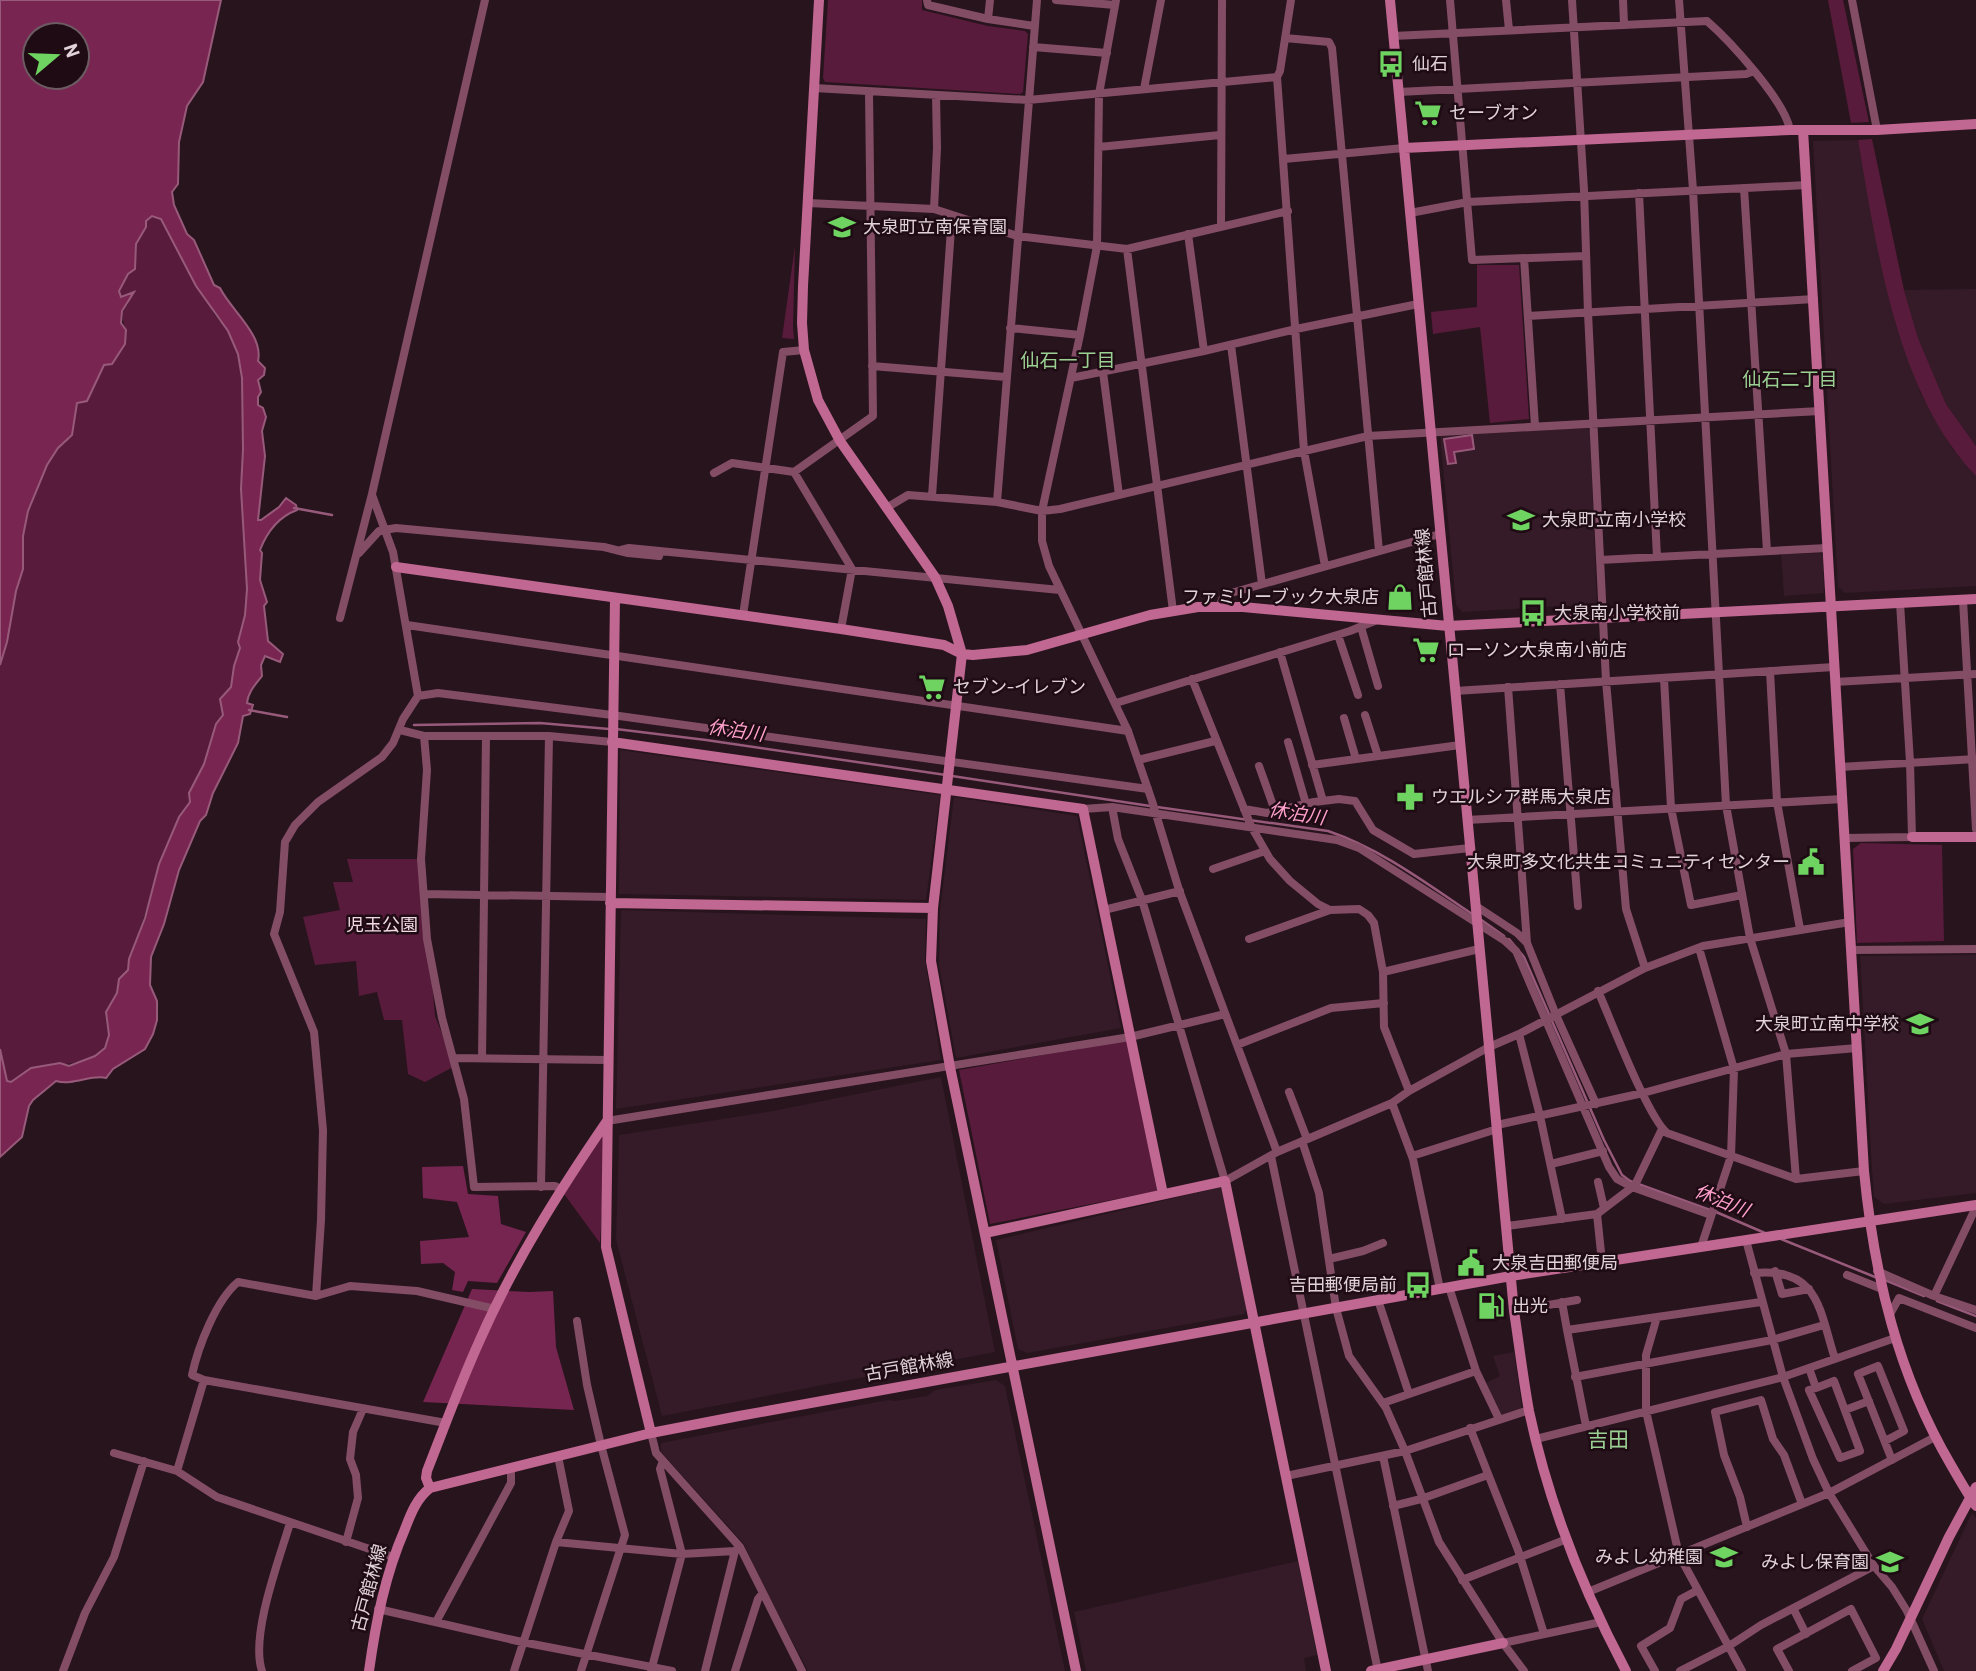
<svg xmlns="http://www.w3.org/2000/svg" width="1976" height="1671" font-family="Barlow,'Noto Sans JP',sans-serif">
  <rect width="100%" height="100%" fill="#28141d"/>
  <!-- built -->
  <path fill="#341b27" d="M 1858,140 L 1893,313 L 1920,392 L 1952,448 L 1976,476 L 1976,586 L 1845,593 L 1838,587 L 1813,141 Z
    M 1976,289 L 1976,446 L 1946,404 L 1918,338 L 1904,290 Z
    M 1587,428 L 1590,431 L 1597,604 L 1462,612 L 1456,605 L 1440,435 Z
    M 1820,553 L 1823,556 L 1824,593 L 1784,596 L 1781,554 Z
    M 620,750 L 940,795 L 926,900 L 619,894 Z
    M 954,797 L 1077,816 L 1121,1028 L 956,1058 L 939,965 L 940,910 Z
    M 621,910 L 926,919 L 925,960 L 941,1060 L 616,1109 Z
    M 1976,955 L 1976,1193 L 1884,1204 L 1874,1197 L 1872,1170 L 1860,956 Z
    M 941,1077 L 995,1352 L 662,1416 L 616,1240 L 619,1135 L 773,1111 Z
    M 1221,1187 L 1247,1309 L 1244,1314 L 1027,1353 L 1018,1349 L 996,1240 Z
    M 1514,1352 L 1522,1408 L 1502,1416 L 1486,1383 L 1500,1376 L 1493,1356 Z
    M 996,1380 L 1005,1386 L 1065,1671 L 808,1671 L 762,1584 L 744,1544 L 661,1452 L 661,1443 L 888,1400 L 896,1401 L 927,1396 L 935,1390 Z
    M 1972,1513 L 1976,1518 L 1976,1671 L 1944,1671 L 1922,1619 Z
    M 1298,1561 L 1317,1655 L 1304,1658 L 1306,1671 L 1086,1671 L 1074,1612 Z"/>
  <!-- green -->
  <path fill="#581b3b" d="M 828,0 L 922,0 L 922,10 L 988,26 L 1025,31 L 1028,34 L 1023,92 L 1020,94 L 825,82 L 823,78 Z
    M 1828,0 L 1843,0 L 1869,122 L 1851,123 Z
    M 1872,139 L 1904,290 L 1918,338 L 1946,404 L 1976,446 L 1976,476 C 1896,393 1877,249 1858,140 Z
    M 152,216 L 161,219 L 214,314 L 228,331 L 238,354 L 242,378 L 242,511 L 247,589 L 245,615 L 240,632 L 240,648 L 234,666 L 231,687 L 220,699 L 223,715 L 216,724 L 204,764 L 189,793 L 190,802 C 160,846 153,897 134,946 C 131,953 131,965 127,971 C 125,974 121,976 119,979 C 117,983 118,990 116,994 C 113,1001 108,1007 106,1013 C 104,1026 114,1038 103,1049 C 82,1073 39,1056 11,1082 L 7,1081 L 0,1049 L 0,665 L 7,642 L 16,591 L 23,569 L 23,536 L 28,511 L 47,465 L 58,448 L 72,435 L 77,402 L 87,401 L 104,365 L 112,364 C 116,357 122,350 125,343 C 130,327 115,318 128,304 L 118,291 L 129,274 L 135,269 L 137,244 L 146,227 L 146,221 Z
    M 795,246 L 793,327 L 794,339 L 782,338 Z
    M 1477,265 L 1519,265 L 1529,419 L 1490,423 L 1480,327 L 1433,334 L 1431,312 L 1477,307 Z
    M 1861,843 L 1942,845 L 1944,941 L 1857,943 L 1853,849 Z
    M 347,859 L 421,859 L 435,1016 L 455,1066 L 425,1082 L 408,1074 L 402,1020 L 384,1020 L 377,992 L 359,996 L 356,961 L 315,965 L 303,917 L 340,910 L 333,882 L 353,882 Z
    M 1127,1040 L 1157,1191 L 990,1224 L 959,1070 Z
    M 607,1129 L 600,1243 L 564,1194 Z"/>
  <!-- forest -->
  <path fill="#762550" d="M 463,1166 L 468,1194 L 498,1196 L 501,1224 L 526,1232 L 497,1283 L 468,1281 L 463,1292 L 452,1290 L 455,1272 L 443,1263 L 421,1264 L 420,1241 L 469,1237 L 457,1202 L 423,1198 L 422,1167 Z
    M 472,1289 L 529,1292 L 553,1291 L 556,1347 L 574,1410 L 423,1402 Z"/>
  <!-- water -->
  <path fill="#782651" stroke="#985a7a" stroke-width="2" fill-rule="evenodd" d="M 0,0 L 221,0 L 203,82 L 187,106 L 179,142 L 178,184 L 172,192 L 174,205 L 187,234 L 194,240 L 214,285 L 220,288 C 230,309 264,335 258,361 L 265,368 L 264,375 L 258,380 L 261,392 L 258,397 L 258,405 L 263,408 L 266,417 L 262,431 L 265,456 L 258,520 L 261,520 L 279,507 L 286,498 L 296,505 L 297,510 C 278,517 267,532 260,550 L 262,553 L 260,580 L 267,602 L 264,606 L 268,641 L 283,654 L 280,662 L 265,656 L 261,665 L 262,676 C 255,685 248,692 247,703 L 253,705 L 250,714 L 243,716 L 238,743 L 213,793 L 206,815 L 200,821 L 179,870 L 164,924 L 151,957 L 150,985 L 157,1001 L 157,1020 L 153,1034 L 145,1049 L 113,1069 L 106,1078 C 91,1074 74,1086 56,1081 L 33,1100 L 29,1106 L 22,1137 L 0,1157 L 0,1049 L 7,1081 L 11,1082 L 31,1068 L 60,1063 L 69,1066 L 95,1056 L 105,1048 L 109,1035 L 106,1012 L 117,993 L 119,979 L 128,970 L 129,959 L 145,918 L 159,864 L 179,817 L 190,802 L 189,793 L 204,764 L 216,724 L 223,715 L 220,699 L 231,687 L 234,666 L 240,648 L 238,642 L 245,615 L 247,589 L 241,489 L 243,449 L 242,378 L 238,354 L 228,331 L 196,286 L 161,219 L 152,216 L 146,221 L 146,227 L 136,244 L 135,269 L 128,274 L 119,291 L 121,297 L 134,292 L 122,311 L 121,323 L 126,330 L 125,344 L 112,364 L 104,365 L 87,401 L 77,403 L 72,435 L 58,448 L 47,465 L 28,511 L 23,536 L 23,569 L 16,591 L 7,642 L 0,665 ZM 77,35 L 77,77 L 35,77 L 35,35 Z
    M 1472,435 L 1474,449 L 1454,452 L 1456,463 L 1448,464 L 1444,439 Z"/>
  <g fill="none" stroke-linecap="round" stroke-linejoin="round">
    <!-- stream -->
    <path stroke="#985a7a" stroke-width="2.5" d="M 294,508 L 332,515
      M 249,710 L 287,717
      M 414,725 L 540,723 L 609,729
      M 616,729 L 706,740 L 946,775
      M 952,776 L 1150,806
      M 1157,807 L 1328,831 C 1381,849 1426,883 1472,914
      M 1480,919 L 1504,936
      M 1509,939 L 1524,957 L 1604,1140 L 1622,1175 L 1630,1181 L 1710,1210
      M 1716,1212 L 1765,1233
      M 1781,1239 L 1875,1277
      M 1885,1280 L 1924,1296
      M 1937,1301 L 1976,1316"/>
    <!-- street -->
    <path stroke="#844d66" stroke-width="8" d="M 927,0 L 928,5 L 988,19 L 1034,26
      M 1056,0 L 1115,5
      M 1116,0 L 1099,94 L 1097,246 L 1080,335 L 1042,511 L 1060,509 L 1368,436 L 1820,411
      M 1291,0 L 1280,71 L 1277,77 L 1304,451 L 1325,566
      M 1450,0 L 1472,260 L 1586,256
      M 1506,0 L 1509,30
      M 1572,0 L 1584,190 L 1588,313 L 1606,681 L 1626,909 L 1645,968
      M 1623,0 L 1624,24
      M 1679,0 L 1693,190 L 1726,805 L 1750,938 L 1786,1054 L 1796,1179
      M 1852,0 L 1877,130
      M 988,19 L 990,0
      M 1393,36 L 1707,21 C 1730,41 1785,101 1790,130
      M 1285,38 L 1329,42 L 1332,48 L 1379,551
      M 1033,47 L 1107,53
      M 814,88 L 1028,100 L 1277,77
      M 1144,89 L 1161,0
      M 1399,92 L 1746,74 L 1754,71
      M 1099,147 L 1220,135
      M 1284,159 L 1404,148
      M 1744,188 L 1767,551
      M 1639,193 L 1657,557
      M 808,203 L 934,209 L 1017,236 L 1127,249 L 1288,211
      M 934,209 L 937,148 L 936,95
      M 1410,213 L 1468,202 L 1807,185
      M 1221,226 L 1222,0
      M 1188,234 L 1204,351
      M 1127,249 L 1173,611
      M 1524,258 L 1535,426
      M 1528,316 L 1814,299
      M 1010,328 L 1080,335
      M 1231,345 L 1262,584
      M 872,366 L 1006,377
      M 1103,372 L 1119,495
      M 1071,378 L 1204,351 L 1296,329 L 1418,304
      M 794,472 L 852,569 L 841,629
      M 714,473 L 732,463 L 794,472 L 873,416 L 869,92
      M 372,495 L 393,552 L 418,696
      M 932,496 L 952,215
      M 997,502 L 1037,0
      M 888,507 L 908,495 L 997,502 L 1042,511 L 1042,541 L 1049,566 L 1128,731 L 1152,801 L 1179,890 L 1277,1152
      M 621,550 L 629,548 L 1060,590
      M 359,553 L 379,531 L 396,528 L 604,547 L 628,553 L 659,556
      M 1600,560 L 1827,548
      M 1963,600 L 1976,829
      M 1219,607 L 1224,595 L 1440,534
      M 743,615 L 783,352 L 804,350
      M 340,618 L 372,494 L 485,0
      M 407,625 L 1128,731
      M 1361,627 L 1378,686
      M 1338,635 L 1358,695
      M 1280,652 L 1323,801
      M 1770,671 L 1777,802 L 1800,929
      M 1664,678 L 1671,808 L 1691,905 L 1742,895
      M 1192,679 L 1251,826 L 1270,859 L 1290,881 L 1318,904 L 1330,910 L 1359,909 L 1368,915 L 1374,923 L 1383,972 L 1384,1027 L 1409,1091
      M 1835,682 L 1976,674
      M 1560,684 L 1578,906
      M 1508,687 L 1527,943
      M 1455,691 L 1834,667
      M 1116,703 L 1350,631 L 1377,620
      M 1365,715 L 1378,756
      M 1344,718 L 1356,759
      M 400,730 L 424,736
      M 1288,742 L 1306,804
      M 1138,760 L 1215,741
      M 1312,765 L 1460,745
      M 1259,766 L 1275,811
      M 1840,767 L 1976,759
      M 1112,807 L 1118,839 L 1142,900 L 1225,1181 L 1277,1152 L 1392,1103 L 1409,1091 L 1489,1047 L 1519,1034 L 1645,968 L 1703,946 L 1850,922
      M 1083,809 L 1112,807 L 1337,840 L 1359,848 L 1505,941 L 1516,951 L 1609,1167 L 1617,1179 L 1632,1187 L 1711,1215
      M 1244,809 L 1267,813 L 1314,802 L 1339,799 L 1355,801 L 1373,830 L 1414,854 L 1470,848
      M 1467,820 L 1843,799
      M 1845,838 L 1912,837 L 1910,762 L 1900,603
      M 1213,869 L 1265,851
      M 424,894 L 610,897
      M 1476,906 L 1517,933 L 1527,943 L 1556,1015 L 1596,1104
      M 1104,910 L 1180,891
      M 1249,939 L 1330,910
      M 1699,948 L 1734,1069 L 1731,1156 L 1701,1247
      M 1851,950 L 1976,949
      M 1383,972 L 1479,949
      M 1598,991 C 1611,1020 1647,1116 1667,1133 L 1796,1179 L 1864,1171
      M 1519,1034 L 1540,1116 L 1562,1219
      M 1237,1045 L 1331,1008 L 1384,1003
      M 453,1058 L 608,1060
      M 482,1058 L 486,736
      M 1289,1092 L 1307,1139
      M 1392,1103 L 1413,1159 L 1440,1289
      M 607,1121 L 1130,1037 L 1225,1014
      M 1497,1125 L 1643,1093 L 1786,1054 L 1857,1048
      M 1302,1141 L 1319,1193 L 1336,1308 L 1349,1356 L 1386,1408 L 1405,1451 L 1439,1542 L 1503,1643 L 1524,1671
      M 1271,1156 L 1378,1671
      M 1412,1156 L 1497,1129
      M 1551,1164 L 1603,1151
      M 1598,1182 L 1604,1208
      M 541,1187 L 549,736
      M 560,1189 L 555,1186 L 474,1187 L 464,1099 L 442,1018 L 427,939 L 421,859 L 427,770 L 424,736 L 549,736 L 612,742
      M 1597,1214 L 1602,1262
      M 1507,1226 L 1597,1214 L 1635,1185 L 1662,1129
      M 1746,1240 L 1783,1377 L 1813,1459 L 1829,1493 L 1874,1566 L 1892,1587 L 1907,1611 L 1934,1671
      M 1329,1259 L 1363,1251 L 1383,1243
      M 1775,1271 L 1782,1294 L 1809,1289
      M 1877,1271 L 1934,1296 L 1976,1310
      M 1754,1273 C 1819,1267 1819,1309 1835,1359
      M 1847,1275 L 1882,1289
      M 1449,1287 L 1476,1371 L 1499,1419
      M 316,1296 L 321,1220 L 323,1130 L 314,1032 L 274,934 L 280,912 L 285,842 L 295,825 L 318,802 L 382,757 L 393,743 L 403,719 L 418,696 L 438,693 L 612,715 L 1148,789
      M 1934,1296 L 1976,1207
      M 1378,1300 L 1409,1394
      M 1562,1302 L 1567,1330
      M 1514,1311 L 1577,1300
      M 1889,1316 L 1899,1298 L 1976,1328
      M 1657,1317 L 1646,1355 L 1646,1411 L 1679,1555 L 1742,1671
      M 577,1321 L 587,1385 L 601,1445 L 625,1535 L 581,1671
      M 1809,1368 L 1816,1388 L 1834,1381 L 1860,1451 L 1840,1458 L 1809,1390 L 1816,1388
      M 1575,1377 L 1772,1340 L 1824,1325
      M 1383,1403 L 1476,1371
      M 1845,1410 L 1869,1401
      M 446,1423 L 204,1380 L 192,1375 C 198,1347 216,1300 238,1282 L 316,1296 L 350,1286 L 417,1291 L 495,1309
      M 1586,1426 L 1567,1330 L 1761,1302
      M 1470,1428 L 1518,1550 L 1544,1634
      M 651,1433 L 656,1453 L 740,1547 L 802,1671
      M 1536,1439 L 1783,1377 L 1895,1338
      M 1885,1441 L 1904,1431 L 1878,1366 L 1858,1374 L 1892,1460
      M 114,1453 L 177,1471 L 217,1497 L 393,1557
      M 1383,1456 L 1428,1671
      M 177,1471 L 204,1380
      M 1286,1476 L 1405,1451 L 1529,1410
      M 1393,1506 L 1421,1499 L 1488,1475
      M 1747,1527 L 1740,1497 L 1724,1455 L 1715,1412 L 1761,1400 L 1773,1439 L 1784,1455 L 1802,1504
      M 346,1542 L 358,1498 L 356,1475 L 350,1459 L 353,1432 L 363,1409
      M 556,1542 L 682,1554 L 735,1551
      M 1462,1580 L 1567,1539
      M 1588,1592 L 1829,1493 L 1935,1437
      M 1793,1608 L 1806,1634
      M 378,1609 L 522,1642 L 672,1671
      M 436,1622 L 511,1483 L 511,1468
      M 1503,1643 L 1601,1622
      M 63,1671 L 85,1613 L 114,1557 L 144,1461
      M 262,1671 C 250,1636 279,1560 290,1523
      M 514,1671 L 556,1542 L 569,1511 L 558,1456
      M 651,1671 L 682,1554 L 660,1469 L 663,1461
      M 705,1671 L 735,1551 L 737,1549
      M 735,1671 L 758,1599 L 762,1594
      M 1655,1671 L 1641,1646 L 1670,1628 L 1681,1599 L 1698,1590
      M 1680,1671 L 1729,1646 L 1761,1625 L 1874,1566
      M 1789,1671 L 1777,1649 L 1851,1609 L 1876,1658 L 1852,1671"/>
    <!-- secondary -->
    <path stroke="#c06792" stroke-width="10" d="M 819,0 L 803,286 L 802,323 L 804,350 L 818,400 L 840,441 L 935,577 L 948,606 L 962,654 L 933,908 L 931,961 L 950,1067 L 1076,1671
      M 1390,0 L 1514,1311 C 1519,1344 1523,1378 1529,1411 C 1548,1501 1583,1590 1626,1671
      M 1803,130 L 1864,1171 C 1874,1275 1898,1375 1951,1465 C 1959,1479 1967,1493 1976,1506
      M 1404,148 L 1790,130 L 1877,130 L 1976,124
      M 396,567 L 841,629 L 944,645 L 962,654 L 973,655 L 1027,650 L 1150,615 L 1198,607 L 1243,607 L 1448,626 L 1976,599
      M 615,598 L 606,1247 L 651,1433
      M 612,742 L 1083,809 L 1163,1194
      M 1912,837 L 1976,837
      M 610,903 L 933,908
      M 985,1233 L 1225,1181 L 1326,1671
      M 430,1488 L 426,1478 L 427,1471 C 444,1428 460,1384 479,1342 C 513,1264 559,1191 607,1121
      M 369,1671 C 376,1621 385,1575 405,1529 C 411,1513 417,1498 430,1488 L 651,1433 L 739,1416 L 1511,1276 L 1976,1205
      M 1371,1671 L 1503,1643
      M 1883,1671 L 1896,1649 L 1949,1537 L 1976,1487"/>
  </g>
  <!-- icons -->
  <defs>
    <symbol id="bus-bare" viewBox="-9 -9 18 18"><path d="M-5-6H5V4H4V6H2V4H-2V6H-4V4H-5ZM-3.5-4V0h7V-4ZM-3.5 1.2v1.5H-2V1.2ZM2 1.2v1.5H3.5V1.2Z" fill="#6ed360" stroke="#1e0b14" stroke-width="2.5" paint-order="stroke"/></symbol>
    <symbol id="supermarket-bare" viewBox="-9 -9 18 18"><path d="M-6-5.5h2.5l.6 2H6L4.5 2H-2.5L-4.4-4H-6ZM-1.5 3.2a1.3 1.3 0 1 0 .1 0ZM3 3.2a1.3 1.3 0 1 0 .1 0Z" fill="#6ed360" stroke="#1e0b14" stroke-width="2.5" paint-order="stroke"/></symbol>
    <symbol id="school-bare" viewBox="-9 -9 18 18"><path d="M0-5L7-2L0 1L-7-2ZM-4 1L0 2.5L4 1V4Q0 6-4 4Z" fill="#6ed360" stroke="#1e0b14" stroke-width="2.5" paint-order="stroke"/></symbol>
    <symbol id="shop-bare" viewBox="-9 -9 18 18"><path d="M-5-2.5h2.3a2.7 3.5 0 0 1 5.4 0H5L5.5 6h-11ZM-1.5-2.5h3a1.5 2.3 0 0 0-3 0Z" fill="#6ed360" stroke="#1e0b14" stroke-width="2.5" paint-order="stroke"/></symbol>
    <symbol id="pharmacy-bare" viewBox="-9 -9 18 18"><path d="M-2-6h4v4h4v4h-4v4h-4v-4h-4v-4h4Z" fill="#6ed360" stroke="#1e0b14" stroke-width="2.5" paint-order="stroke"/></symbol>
    <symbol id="civic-bare" viewBox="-9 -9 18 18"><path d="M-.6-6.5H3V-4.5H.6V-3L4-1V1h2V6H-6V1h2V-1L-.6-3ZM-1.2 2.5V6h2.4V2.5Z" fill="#6ed360" stroke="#1e0b14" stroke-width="2.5" paint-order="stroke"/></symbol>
    <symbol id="fuel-bare" viewBox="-9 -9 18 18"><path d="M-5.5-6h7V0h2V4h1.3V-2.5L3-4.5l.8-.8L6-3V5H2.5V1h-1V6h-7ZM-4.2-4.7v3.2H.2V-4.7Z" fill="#6ed360" stroke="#1e0b14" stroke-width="2.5" paint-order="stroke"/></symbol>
  </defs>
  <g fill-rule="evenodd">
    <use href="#bus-bare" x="1372" y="45" width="38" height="38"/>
    <use href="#supermarket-bare" x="1409" y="94" width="38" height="38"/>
    <use href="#school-bare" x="823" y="208" width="38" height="38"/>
    <use href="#school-bare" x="1502" y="501" width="38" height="38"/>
    <use href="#shop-bare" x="1381" y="578" width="38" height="38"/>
    <use href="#bus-bare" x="1514" y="594" width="38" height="38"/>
    <use href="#supermarket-bare" x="1407" y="631" width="38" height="38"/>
    <use href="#supermarket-bare" x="913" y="668" width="38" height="38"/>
    <use href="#pharmacy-bare" x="1391" y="778" width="38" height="38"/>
    <use href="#civic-bare" x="1792" y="843" width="38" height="38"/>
    <use href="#school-bare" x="1901" y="1005" width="38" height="38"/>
    <use href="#civic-bare" x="1452" y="1244" width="38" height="38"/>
    <use href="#bus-bare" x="1399" y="1266" width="38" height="38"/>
    <use href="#fuel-bare" x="1472" y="1287" width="38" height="38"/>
    <use href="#school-bare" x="1705" y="1538" width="38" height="38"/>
    <use href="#school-bare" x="1871" y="1543" width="38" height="38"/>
  </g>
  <g text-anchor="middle" stroke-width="5" stroke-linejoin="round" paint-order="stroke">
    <!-- poi labels -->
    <g font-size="18" fill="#e1d2d8" stroke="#1e0b14" text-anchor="start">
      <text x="1412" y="70">仙石</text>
      <text x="1449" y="119">セーブオン</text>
      <text x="863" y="233">大泉町立南保育園</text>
      <text x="1542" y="526">大泉町立南小学校</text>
      <text x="1379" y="603" text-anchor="end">ファミリーブック大泉店</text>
      <text x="1554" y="619">大泉南小学校前</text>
      <text x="1447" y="656">ローソン大泉南小前店</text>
      <text x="953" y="693">セブン-イレブン</text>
      <text x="1431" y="803">ウエルシア群馬大泉店</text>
      <text x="1790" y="868" text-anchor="end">大泉町多文化共生コミュニティセンター</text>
      <text x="1899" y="1030" text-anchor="end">大泉町立南中学校</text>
      <text x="1492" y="1269">大泉吉田郵便局</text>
      <text x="1397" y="1291" text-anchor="end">吉田郵便局前</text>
      <text x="1512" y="1312">出光</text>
      <text x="1703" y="1563" text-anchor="end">みよし幼稚園</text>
      <text x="1869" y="1568" text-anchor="end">みよし保育園</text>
    </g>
    <!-- street labels -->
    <g font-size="18" fill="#e1d2d8" stroke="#1e0b14">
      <text transform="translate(1426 573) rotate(-95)" y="6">古戸館林線</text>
      <text transform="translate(909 1367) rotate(-10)" y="6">古戸館林線</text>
      <text transform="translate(369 1588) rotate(-75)" y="6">古戸館林線</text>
    </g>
    <!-- park labels -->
    <g font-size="18" fill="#f1d8e2" stroke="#1e0b14">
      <text x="382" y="931">児玉公園</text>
    </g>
    <!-- neighbourhood labels -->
    <g font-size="19" fill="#9bd093" stroke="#1e0b14">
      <text x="1068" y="367">仙石一丁目</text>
      <text x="1790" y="386">仙石二丁目</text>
    </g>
    <!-- water labels -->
    <g font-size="19" font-style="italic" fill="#fd9fca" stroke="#1e0b14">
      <text transform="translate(736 730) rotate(8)" y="7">休泊川</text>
      <text transform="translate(1297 813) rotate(9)" y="7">休泊川</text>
      <text transform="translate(1722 1200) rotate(22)" y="7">休泊川</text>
    </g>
    <!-- quarter labels -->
    <g font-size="21" fill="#9bd093" stroke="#1e0b14">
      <text x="1608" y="1447">吉田</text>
    </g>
  </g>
  <!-- north arrow -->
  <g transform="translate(56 56) rotate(71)"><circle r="33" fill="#1e0b14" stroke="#6c5b62" stroke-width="2"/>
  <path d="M0-5L12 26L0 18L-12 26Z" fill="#6ed360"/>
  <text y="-10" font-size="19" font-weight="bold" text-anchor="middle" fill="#e1d2d8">N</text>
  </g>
</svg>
